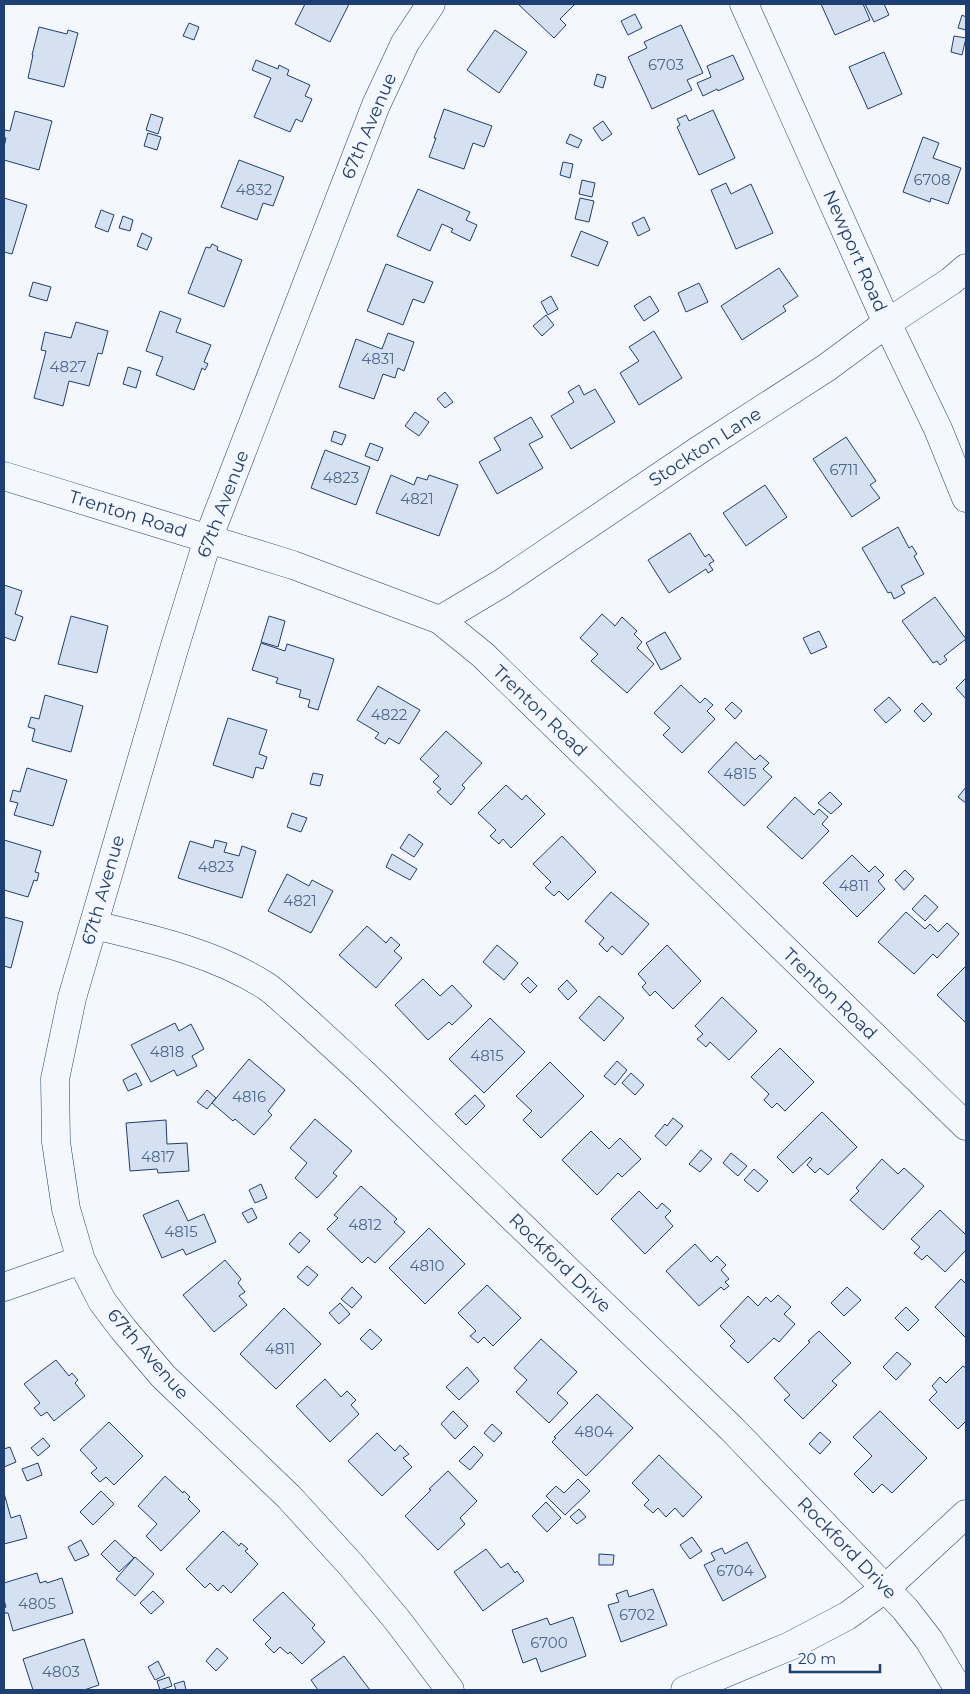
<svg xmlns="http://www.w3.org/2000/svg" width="970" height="1694" font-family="Montserrat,sans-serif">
  <rect width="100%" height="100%" fill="#f4f7fb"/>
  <!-- building -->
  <path fill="#d5e0f0" stroke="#1d3f73" d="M 305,4 L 349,4 L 330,42 L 295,24 Z
    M 518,4 L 575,4 L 560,19 L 566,25 L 554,38 Z
    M 821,4 L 863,4 L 870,20 L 835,35 Z
    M 865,4 L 884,4 L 889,15 L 874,22 Z
    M 635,14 L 642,28 L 628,35 L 621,21 Z
    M 962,15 L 966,17 L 966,30 L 958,28 Z
    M 189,23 L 199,27 L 194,40 L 183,36 Z
    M 681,25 L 703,73 L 687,80 L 692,90 L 652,109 L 628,57 L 647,48 L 644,42 Z
    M 39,27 L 67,34 L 68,30 L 78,33 L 64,87 L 28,78 L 33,55 L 32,55 Z
    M 495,30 L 527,52 L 499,93 L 467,70 Z
    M 954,36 L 966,38 L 962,55 L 951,52 Z
    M 884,52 L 902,94 L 868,109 L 849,67 Z
    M 733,55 L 744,79 L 718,91 L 717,89 L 703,96 L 697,83 L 711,77 L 707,66 Z
    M 256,60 L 278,69 L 279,65 L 289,70 L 287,75 L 310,85 L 305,96 L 312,99 L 302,122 L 296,119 L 290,132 L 254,117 L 271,78 L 252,70 Z
    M 597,74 L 606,77 L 603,88 L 594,85 Z
    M 444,109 L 492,126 L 484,147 L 473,143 L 464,169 L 429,157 L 436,138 L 434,138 Z
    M 713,110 L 735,158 L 699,175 L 677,127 L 680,125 L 677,119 L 686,115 L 689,121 Z
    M 15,111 L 52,121 L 39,170 L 4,160 L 4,147 L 6,138 L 4,137 L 4,134 L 5,130 L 10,131 Z
    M 151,114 L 163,118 L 158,134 L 146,130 Z
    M 603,121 L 612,134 L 602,141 L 593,128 Z
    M 148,133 L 161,137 L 157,150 L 144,146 Z
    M 570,134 L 582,140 L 578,148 L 566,143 Z
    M 923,137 L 939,143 L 933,158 L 961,168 L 948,204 L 931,198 L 930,202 L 903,192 Z
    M 239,160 L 284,177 L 273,206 L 263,203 L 257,220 L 221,207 Z
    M 563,162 L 573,164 L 570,178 L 560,175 Z
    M 582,180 L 595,183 L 592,197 L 579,194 Z
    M 726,183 L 731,194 L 751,184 L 773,233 L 736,249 L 711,190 Z
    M 418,189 L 470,212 L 466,220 L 477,225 L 470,241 L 451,232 L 453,229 L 442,224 L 430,251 L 397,236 Z
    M 4,198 L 27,205 L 12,254 L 4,252 Z
    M 580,198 L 594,201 L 589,222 L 575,219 Z
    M 101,210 L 114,215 L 108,232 L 95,227 Z
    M 123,216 L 133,220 L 130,231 L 119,228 Z
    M 644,217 L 650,230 L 638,236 L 632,223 Z
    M 581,231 L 608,242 L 598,266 L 571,256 Z
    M 142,233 L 152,238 L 147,250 L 137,246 Z
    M 212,244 L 218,247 L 217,250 L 242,260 L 224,307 L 188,293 L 206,247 L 210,248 Z
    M 386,264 L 433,282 L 424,303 L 413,299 L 403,325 L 367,311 Z
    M 779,268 L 798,296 L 783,306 L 786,311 L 742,340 L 721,306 Z
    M 33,282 L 51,287 L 47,301 L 29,296 Z
    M 699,283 L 708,302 L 686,312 L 678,293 Z
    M 551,296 L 558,309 L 548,315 L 541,302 Z
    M 650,296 L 659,311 L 644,321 L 634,306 Z
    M 160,311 L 181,319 L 176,332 L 211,345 L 204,362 L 208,364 L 205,370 L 202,368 L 194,390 L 156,375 L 163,357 L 146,351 Z
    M 546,315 L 554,325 L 542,336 L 533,326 Z
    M 76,322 L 108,331 L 102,354 L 98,353 L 89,386 L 69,381 L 63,406 L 34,398 L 46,351 L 41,350 L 45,332 L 71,338 Z
    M 654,331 L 682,378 L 639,405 L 620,373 L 639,361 L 629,347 Z
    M 388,333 L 414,342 L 404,371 L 398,368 L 395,378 L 383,374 L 374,399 L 339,387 L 356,339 L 382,349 Z
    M 128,367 L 141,371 L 136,388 L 123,384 Z
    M 579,385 L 584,395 L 595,389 L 615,422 L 571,449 L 551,416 L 574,402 L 568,392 Z
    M 445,392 L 453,402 L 445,408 L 437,399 Z
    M 415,412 L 429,422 L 419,436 L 405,426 Z
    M 531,417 L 543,437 L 529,444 L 543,468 L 497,494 L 479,462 L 501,450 L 494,438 Z
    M 334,431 L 346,435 L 342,445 L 331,441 Z
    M 846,437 L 876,481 L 870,485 L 880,498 L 852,517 L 813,459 Z
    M 370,443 L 383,448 L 378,461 L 365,456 Z
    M 325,450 L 370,467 L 356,505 L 311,488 Z
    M 391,475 L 414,485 L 417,477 L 427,480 L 429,475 L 458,485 L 439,536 L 376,513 Z
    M 765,485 L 787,517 L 746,546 L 723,513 Z
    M 898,527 L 909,548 L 912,546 L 917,554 L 914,556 L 924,574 L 901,586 L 905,593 L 894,599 L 891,592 L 888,593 L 862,548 Z
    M 690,533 L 705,557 L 709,554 L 714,561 L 709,564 L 713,570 L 708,573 L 706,569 L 669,593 L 648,560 Z
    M 4,582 L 4,585 L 22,591 L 15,614 L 23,617 L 15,641 L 4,637 Z
    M 935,597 L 966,639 L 944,656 L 947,660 L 940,665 L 937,661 L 933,663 L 902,621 Z
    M 602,614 L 615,626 L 622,617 L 637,631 L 634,634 L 642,642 L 637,648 L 654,664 L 627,693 L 591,661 L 598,654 L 580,638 Z
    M 71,616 L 108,626 L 97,673 L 58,664 Z
    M 269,616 L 285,621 L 278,647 L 261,642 Z
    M 819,631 L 827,647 L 811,654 L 803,638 Z
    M 665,632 L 681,659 L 661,670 L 646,643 Z
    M 261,643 L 285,651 L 287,644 L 334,659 L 318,710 L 308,707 L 310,700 L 299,697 L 301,690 L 276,683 L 278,678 L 252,670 Z
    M 966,678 L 966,699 L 956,688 Z
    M 681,685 L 700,703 L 705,698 L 713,705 L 707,711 L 715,719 L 682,753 L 663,735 L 670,728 L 654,713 Z
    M 378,686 L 420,710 L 399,744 L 389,738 L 385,744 L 375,738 L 379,733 L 357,720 Z
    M 45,695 L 83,706 L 71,752 L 32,741 L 35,729 L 28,727 L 31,717 L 39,719 Z
    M 889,697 L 901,710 L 886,723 L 874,710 Z
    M 732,702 L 742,711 L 735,719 L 725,709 Z
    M 922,703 L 932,714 L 924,722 L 914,711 Z
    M 228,718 L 267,730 L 259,754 L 267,757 L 263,769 L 256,767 L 253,778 L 213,765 Z
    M 446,731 L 482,763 L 462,785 L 465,788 L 451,805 L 437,792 L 441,789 L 433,782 L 439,776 L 420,759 Z
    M 736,742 L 755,760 L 760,755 L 769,763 L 763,769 L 772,777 L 744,806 L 708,772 Z
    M 27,768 L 67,780 L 53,826 L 14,815 L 18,803 L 10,801 L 13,790 L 20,792 Z
    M 313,773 L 323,775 L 320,786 L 310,784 Z
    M 506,785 L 522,800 L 526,795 L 545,814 L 511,848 L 503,839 L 499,844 L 490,836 L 496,830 L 478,813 Z
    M 966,787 L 966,803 L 958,797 Z
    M 830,792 L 842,804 L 831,814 L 818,803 Z
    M 795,797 L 814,815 L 819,809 L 828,817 L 822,824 L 829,831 L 802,859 L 767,827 Z
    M 292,813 L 307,818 L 301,832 L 287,827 Z
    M 409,834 L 423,844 L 414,857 L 400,848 Z
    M 562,836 L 596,872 L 568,900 L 559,891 L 554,896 L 545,888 L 551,882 L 533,864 Z
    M 4,840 L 41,851 L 35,872 L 39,873 L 37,881 L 34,880 L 28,897 L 4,890 Z
    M 215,840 L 227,843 L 224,852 L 239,856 L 242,846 L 256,851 L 242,898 L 178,878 L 190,841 L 213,848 Z
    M 392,854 L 417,869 L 410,880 L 386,867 Z
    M 852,855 L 869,872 L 875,866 L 884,875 L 878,881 L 885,889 L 857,917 L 823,883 Z
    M 905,870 L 914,879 L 904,890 L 895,880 Z
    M 287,874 L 309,886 L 312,880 L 333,891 L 311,933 L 268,911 Z
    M 611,892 L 649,924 L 622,955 L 612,946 L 607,952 L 599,944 L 604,938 L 585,921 Z
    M 925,895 L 938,907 L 925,921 L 912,909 Z
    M 906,912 L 925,929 L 930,924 L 938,932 L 947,923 L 959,934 L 937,958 L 933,954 L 914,974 L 878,942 Z
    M 4,917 L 23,922 L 11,968 L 4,966 Z
    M 367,926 L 386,943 L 391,937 L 400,945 L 394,951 L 402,958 L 376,988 L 339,955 Z
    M 497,945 L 518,963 L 504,980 L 483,962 Z
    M 667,945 L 701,981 L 673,1009 L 655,991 L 650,996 L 642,987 L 646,983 L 638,974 Z
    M 966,966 L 966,1023 L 937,995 Z
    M 528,977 L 537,986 L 530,993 L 521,984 Z
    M 423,979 L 440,996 L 452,985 L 472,1006 L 452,1025 L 449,1022 L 428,1040 L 395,1005 Z
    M 567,980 L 577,991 L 568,1000 L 558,989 Z
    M 599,996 L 624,1018 L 604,1041 L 579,1018 Z
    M 722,997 L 757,1031 L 729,1060 L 710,1042 L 706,1047 L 697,1039 L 703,1034 L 695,1026 Z
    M 490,1018 L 525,1052 L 484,1093 L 449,1059 Z
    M 175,1023 L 179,1031 L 191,1024 L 204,1049 L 192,1056 L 197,1066 L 177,1076 L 174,1070 L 151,1082 L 131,1045 Z
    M 780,1048 L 814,1082 L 785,1111 L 777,1103 L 772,1108 L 764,1100 L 769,1094 L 751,1077 Z
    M 249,1059 L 285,1090 L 268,1111 L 272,1115 L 254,1135 L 235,1119 L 233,1121 L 212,1103 Z
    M 617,1061 L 627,1070 L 615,1085 L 604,1076 Z
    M 550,1062 L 584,1096 L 541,1138 L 523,1120 L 532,1111 L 516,1096 Z
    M 136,1073 L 142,1085 L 128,1091 L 123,1080 Z
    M 631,1073 L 644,1085 L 635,1095 L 622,1083 Z
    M 207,1090 L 216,1098 L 207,1109 L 197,1102 Z
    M 475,1095 L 485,1106 L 466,1125 L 455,1114 Z
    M 822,1112 L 857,1147 L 828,1175 L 820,1168 L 815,1173 L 807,1165 L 812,1159 L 810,1157 L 793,1173 L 777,1157 Z
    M 673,1118 L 683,1126 L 666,1146 L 655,1136 L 665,1124 L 667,1126 Z
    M 315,1119 L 352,1151 L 333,1173 L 337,1176 L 317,1198 L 295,1178 L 307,1163 L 290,1148 Z
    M 166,1120 L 167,1144 L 187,1143 L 189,1171 L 158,1173 L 157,1169 L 130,1171 L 126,1123 Z
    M 591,1131 L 609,1149 L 620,1138 L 641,1159 L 622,1177 L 618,1173 L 597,1195 L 562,1160 Z
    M 701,1150 L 712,1159 L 700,1172 L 689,1164 Z
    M 731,1153 L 747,1166 L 738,1176 L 723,1163 Z
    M 882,1159 L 898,1174 L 904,1168 L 924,1186 L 883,1230 L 850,1200 L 859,1191 L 856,1188 Z
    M 754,1169 L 768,1181 L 758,1192 L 744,1180 Z
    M 261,1184 L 267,1198 L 255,1203 L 249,1190 Z
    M 361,1186 L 397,1219 L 394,1222 L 405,1232 L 375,1263 L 368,1257 L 362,1263 L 327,1229 L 338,1218 L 334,1215 Z
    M 639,1191 L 657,1209 L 662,1203 L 671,1211 L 665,1217 L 673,1226 L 645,1254 L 611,1219 Z
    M 178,1200 L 188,1221 L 204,1214 L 216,1242 L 186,1255 L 183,1249 L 162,1258 L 143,1215 Z
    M 252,1208 L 257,1218 L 248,1223 L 242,1213 Z
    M 940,1210 L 966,1235 L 966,1250 L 945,1272 L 927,1255 L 922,1260 L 914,1253 L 920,1247 L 911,1239 Z
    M 429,1228 L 465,1264 L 425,1304 L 389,1268 Z
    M 300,1232 L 310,1241 L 299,1253 L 289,1244 Z
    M 695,1244 L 711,1262 L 717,1256 L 726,1265 L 721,1270 L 729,1279 L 725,1282 L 729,1286 L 724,1290 L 721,1287 L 699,1306 L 666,1271 Z
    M 225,1260 L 241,1279 L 238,1283 L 245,1292 L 239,1296 L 247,1305 L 214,1332 L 183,1295 Z
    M 307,1266 L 318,1275 L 308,1286 L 297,1277 Z
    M 961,1279 L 966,1284 L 966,1338 L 935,1307 Z
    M 487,1285 L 521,1318 L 493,1346 L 484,1337 L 478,1343 L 470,1336 L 476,1331 L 458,1313 Z
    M 352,1287 L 362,1297 L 352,1308 L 341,1299 Z
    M 847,1287 L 861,1300 L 844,1316 L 831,1303 Z
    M 778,1295 L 791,1307 L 784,1314 L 795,1324 L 779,1342 L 774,1338 L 748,1363 L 730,1346 L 735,1341 L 720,1326 L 748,1296 L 758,1306 L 766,1297 L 771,1302 Z
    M 340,1303 L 350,1314 L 339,1324 L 329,1313 Z
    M 906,1307 L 919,1320 L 908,1331 L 895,1318 Z
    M 284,1308 L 321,1344 L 276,1389 L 240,1354 Z
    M 370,1329 L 382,1340 L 372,1350 L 360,1339 Z
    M 819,1331 L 851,1363 L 832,1381 L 837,1385 L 803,1419 L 784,1400 L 790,1395 L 774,1378 L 810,1342 L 808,1341 Z
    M 541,1339 L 577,1372 L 557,1393 L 568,1403 L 549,1423 L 516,1392 L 527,1380 L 514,1368 Z
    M 897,1352 L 911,1364 L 896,1380 L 883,1367 Z
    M 56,1360 L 69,1376 L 72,1373 L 78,1380 L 75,1383 L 85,1396 L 54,1421 L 47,1412 L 41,1416 L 34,1408 L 40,1403 L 24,1384 Z
    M 963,1366 L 966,1368 L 966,1421 L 958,1429 L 929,1400 L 937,1392 L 932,1386 L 940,1377 L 946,1383 Z
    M 467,1367 L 479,1381 L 459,1400 L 446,1387 Z
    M 325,1379 L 341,1397 L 347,1391 L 356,1400 L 351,1405 L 359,1414 L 330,1442 L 296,1406 Z
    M 597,1394 L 633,1428 L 586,1476 L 552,1442 L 556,1438 L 554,1437 Z
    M 453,1411 L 468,1426 L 455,1439 L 441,1424 Z
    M 880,1411 L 927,1458 L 892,1493 L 882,1484 L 873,1493 L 854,1474 L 872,1456 L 853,1437 Z
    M 109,1422 L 143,1456 L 114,1485 L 106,1477 L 100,1482 L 91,1473 L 97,1468 L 80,1450 Z
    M 492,1424 L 502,1433 L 494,1442 L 484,1433 Z
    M 820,1432 L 831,1442 L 820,1454 L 809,1444 Z
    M 377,1433 L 395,1451 L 400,1445 L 409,1454 L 403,1458 L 412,1467 L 382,1496 L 348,1461 Z
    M 43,1438 L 50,1446 L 38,1456 L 31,1448 Z
    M 474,1446 L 483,1455 L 470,1470 L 459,1461 Z
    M 10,1447 L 16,1462 L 4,1467 L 4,1449 Z
    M 659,1455 L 702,1497 L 683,1517 L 675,1508 L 666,1517 L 658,1508 L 653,1513 L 644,1505 L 649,1500 L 632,1483 Z
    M 38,1463 L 42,1475 L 27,1481 L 22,1469 Z
    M 448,1471 L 477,1501 L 460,1518 L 465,1524 L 438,1550 L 405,1516 L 431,1490 L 429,1489 Z
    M 165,1476 L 183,1493 L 184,1491 L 190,1497 L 188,1499 L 200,1511 L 161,1551 L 146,1536 L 157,1524 L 138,1506 Z
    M 578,1479 L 590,1491 L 565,1515 L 546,1496 L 556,1486 L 564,1493 Z
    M 101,1491 L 114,1504 L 93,1525 L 80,1512 Z
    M 4,1493 L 11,1518 L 20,1515 L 27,1538 L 4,1544 Z
    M 546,1502 L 561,1518 L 547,1532 L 532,1516 Z
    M 579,1509 L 586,1517 L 577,1524 L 570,1517 Z
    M 223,1531 L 239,1546 L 241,1543 L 248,1549 L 245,1551 L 258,1564 L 231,1593 L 223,1585 L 218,1591 L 210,1583 L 205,1588 L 186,1569 Z
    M 692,1537 L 702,1551 L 690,1559 L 680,1545 Z
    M 81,1540 L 89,1555 L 75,1561 L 68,1547 Z
    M 115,1540 L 134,1558 L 119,1572 L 101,1554 Z
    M 747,1542 L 766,1577 L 723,1601 L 704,1565 L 715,1560 L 711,1553 L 722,1548 L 725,1554 Z
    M 486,1549 L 501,1568 L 508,1563 L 515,1573 L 517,1571 L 524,1581 L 483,1611 L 454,1572 Z
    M 599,1554 L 614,1555 L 613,1565 L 599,1565 Z
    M 135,1557 L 154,1574 L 135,1596 L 116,1579 Z
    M 37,1573 L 40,1583 L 46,1581 L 47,1583 L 62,1578 L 73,1613 L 13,1631 L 8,1613 L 5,1613 L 4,1609 L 6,1607 L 4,1600 L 4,1583 Z
    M 653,1589 L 667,1625 L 621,1642 L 608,1605 L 619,1602 L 616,1594 L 627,1590 L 629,1597 Z
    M 153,1591 L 164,1602 L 151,1614 L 140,1603 Z
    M 283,1592 L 315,1625 L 312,1628 L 325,1642 L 302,1664 L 290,1652 L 288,1654 L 280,1647 L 274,1653 L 265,1644 L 271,1638 L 253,1620 Z
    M 573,1617 L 586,1656 L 541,1672 L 536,1658 L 523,1663 L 512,1630 L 547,1618 L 550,1625 Z
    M 84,1639 L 99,1685 L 84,1690 L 33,1690 L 23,1659 Z
    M 217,1648 L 228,1658 L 216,1671 L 206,1661 Z
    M 344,1656 L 370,1690 L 318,1690 L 311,1680 Z
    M 158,1661 L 165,1675 L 155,1680 L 148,1667 Z
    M 169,1677 L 172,1686 L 160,1690 L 157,1681 Z
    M 184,1681 L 186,1690 L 176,1690 L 174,1684 Z"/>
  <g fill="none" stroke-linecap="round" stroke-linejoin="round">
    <defs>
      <path id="minor" d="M 431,4 L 405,43 L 376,105 L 208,539 L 174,649 L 72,998 L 55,1079 L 56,1142 L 66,1209 L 81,1260 L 102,1301 L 123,1329 L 163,1376 L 289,1497 L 352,1566 L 398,1621 L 450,1690
        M 744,4 L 887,323 L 938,429 L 966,498
        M 4,476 L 293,565 L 440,620 L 483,655 L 966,1126
        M 440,620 L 502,583 L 699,450 L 826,368 L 887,323 L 951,281 L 966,268
        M 94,925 C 152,939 215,953 266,986 C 275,992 284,1001 292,1008 C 316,1029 339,1051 363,1073 L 732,1429 L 905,1609 L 929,1640 L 959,1690
        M 4,1287 L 81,1260
        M 685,1690 L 790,1646 L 847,1616 L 886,1588 L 966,1514"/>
    </defs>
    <!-- minor casing -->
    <use href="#minor" stroke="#1d3f73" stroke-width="29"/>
    <!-- minor -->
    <use href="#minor" stroke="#f4f7fb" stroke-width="28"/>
  </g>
  <g text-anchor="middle" stroke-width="4" stroke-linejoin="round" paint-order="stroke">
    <!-- number labels -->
    <g font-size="15" fill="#4b6792">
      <text x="666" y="70">6703</text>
      <text x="932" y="185">6708</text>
      <text x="254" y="195">4832</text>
      <text x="378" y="364">4831</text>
      <text x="68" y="372">4827</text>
      <text x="844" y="475">6711</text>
      <text x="341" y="483">4823</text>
      <text x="417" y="504">4821</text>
      <text x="389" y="720">4822</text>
      <text x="740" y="779">4815</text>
      <text x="216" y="872">4823</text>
      <text x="854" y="891">4811</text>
      <text x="300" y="906">4821</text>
      <text x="167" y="1057">4818</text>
      <text x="487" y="1061">4815</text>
      <text x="249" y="1102">4816</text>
      <text x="158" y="1162">4817</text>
      <text x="365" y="1230">4812</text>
      <text x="181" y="1237">4815</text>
      <text x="427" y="1271">4810</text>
      <text x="280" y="1354">4811</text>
      <text x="594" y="1437">4804</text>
      <text x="735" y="1576">6704</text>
      <text x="37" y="1609">4805</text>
      <text x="637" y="1620">6702</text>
      <text x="549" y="1648">6700</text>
      <text x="61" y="1677">4803</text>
    </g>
    <!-- street labels -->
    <g font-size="18" fill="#1d3f73" stroke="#f4f7fb">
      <text transform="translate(369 126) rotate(-67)" y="6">67th Avenue</text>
      <text transform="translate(855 251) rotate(66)" y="6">Newport Road</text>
      <text transform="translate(705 447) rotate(-33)" y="6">Stockton Lane</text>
      <text transform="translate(223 504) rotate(-69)" y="6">67th Avenue</text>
      <text transform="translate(128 514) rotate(17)" y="6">Trenton Road</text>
      <text transform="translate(540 711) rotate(44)" y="6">Trenton Road</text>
      <text transform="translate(103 890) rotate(-74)" y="6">67th Avenue</text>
      <text transform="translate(830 994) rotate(44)" y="6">Trenton Road</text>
      <text transform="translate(560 1263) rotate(44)" y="6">Rockford Drive</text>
      <text transform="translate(148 1354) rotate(49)" y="6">67th Avenue</text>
      <text transform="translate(847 1548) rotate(46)" y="6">Rockford Drive</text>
    </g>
  </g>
  <!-- border -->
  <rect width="970" height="1694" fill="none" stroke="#1d3f73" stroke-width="10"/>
  <!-- scale -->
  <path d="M790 1664v8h90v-8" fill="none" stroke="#1d3f73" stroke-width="2.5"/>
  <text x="798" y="1664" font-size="15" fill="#1d3f73" stroke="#f4f7fb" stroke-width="4" paint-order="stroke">20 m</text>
</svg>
